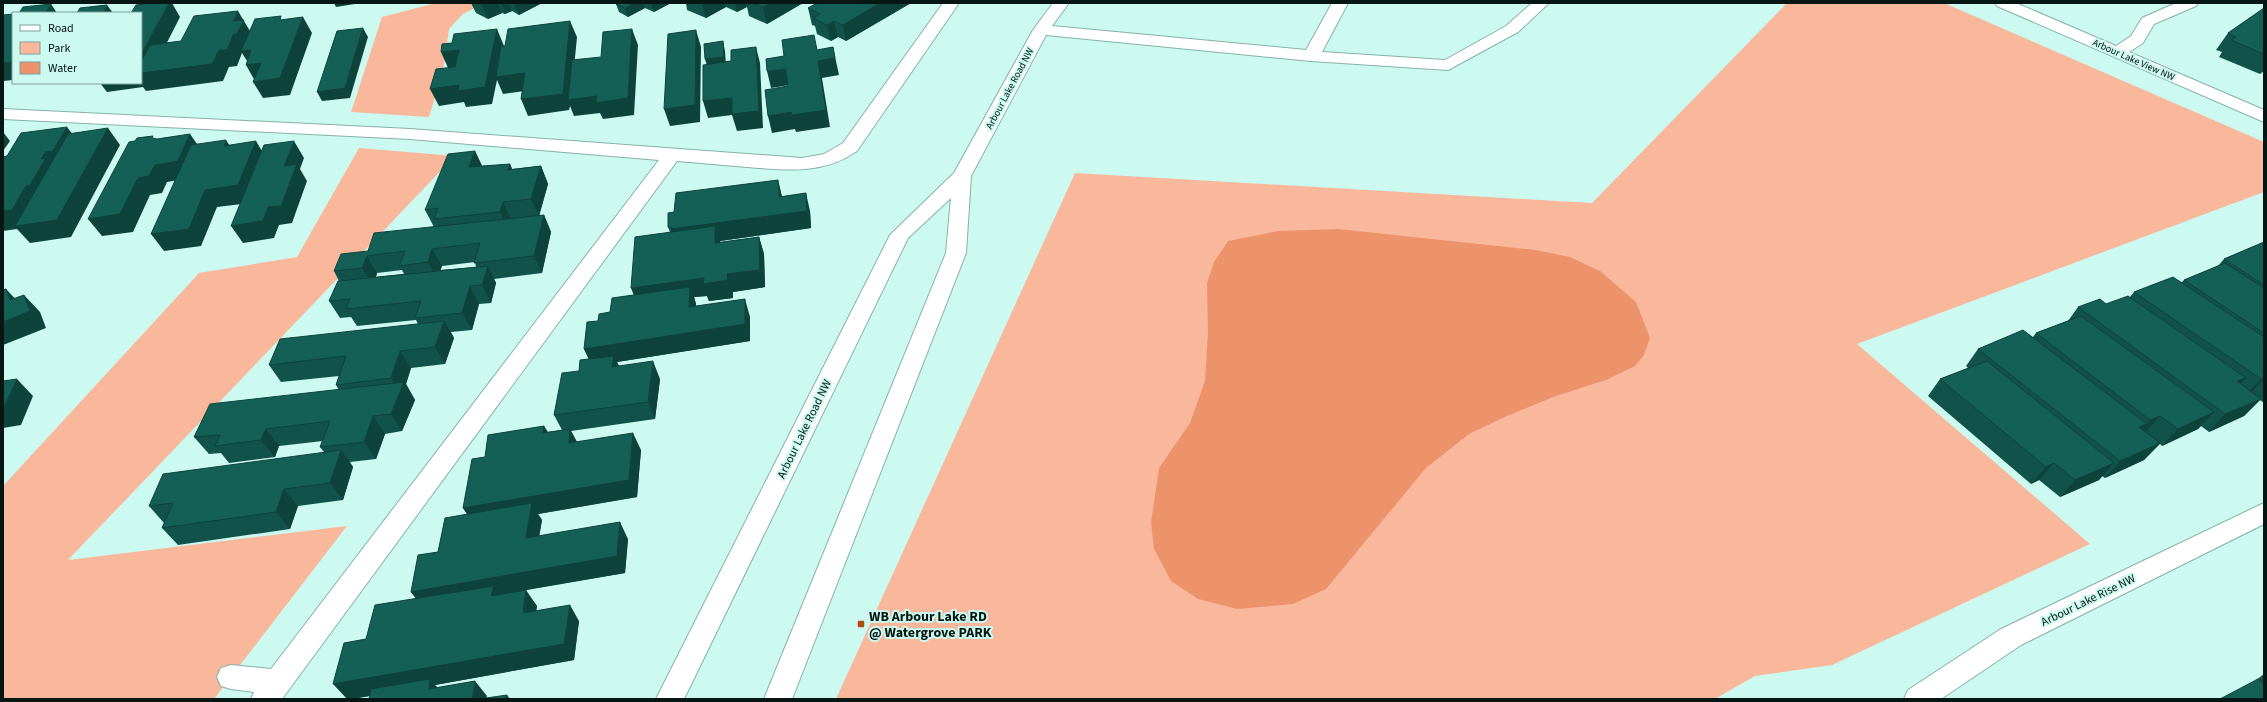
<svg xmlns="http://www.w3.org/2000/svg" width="2267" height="702" font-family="'Source Sans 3',sans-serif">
  <rect width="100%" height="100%" fill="#ccfaf1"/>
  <!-- green -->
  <path fill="#f9b89b" d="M 436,3 L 485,3 L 463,14 L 449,29 L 443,71 L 429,117 L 351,112 L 382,17 Z
    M 1787,3 L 1944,3 L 2264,142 L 2264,192 L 1857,344 L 2090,544 L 1832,665 L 1755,676 L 1715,699 L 836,699 L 1075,173 L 1592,203 Z
    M 359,148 L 455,156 L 68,560 L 347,526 L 214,699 L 3,699 L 3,486 L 199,273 L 297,257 Z"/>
  <!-- water -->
  <path fill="#ed936c" d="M 1338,229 L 1536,250 L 1570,257 L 1600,271 L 1636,302 L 1650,338 L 1644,355 L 1635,366 L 1606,380 L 1556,396 L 1507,416 L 1469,434 L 1426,468 L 1326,589 L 1293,604 L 1237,609 L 1198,599 L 1171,581 L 1154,549 L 1151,523 L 1159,468 L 1190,423 L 1205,381 L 1208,332 L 1207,283 L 1214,262 L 1228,241 L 1278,231 Z"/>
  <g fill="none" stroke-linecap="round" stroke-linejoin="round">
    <defs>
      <path id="minor" d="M 943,3 L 959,3 L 857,151 C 823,175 786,170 747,167 C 724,165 701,163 677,161 L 282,699 L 251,699 L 254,692 L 231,689 L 221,686 L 217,677 L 221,668 L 231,665 L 271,669 L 659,160 L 410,139 L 3,119 L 3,109 L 410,129 L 802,158 L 824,154 L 843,143 Z
        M 1053,3 L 1069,3 L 1052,26 L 1306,50 L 1332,3 L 1348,3 L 1322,52 L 1445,60 L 1506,26 L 1532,3 L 1549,3 L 1518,32 L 1448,70 L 1311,61 L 1046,35 L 971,176 L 966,253 L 792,699 L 764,699 L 946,253 L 951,198 L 908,238 L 684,699 L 656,699 L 890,235 L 954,173 L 1033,30 Z
        M 1995,3 L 2016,3 L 2116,46 L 2131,36 L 2142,18 L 2176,3 L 2198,3 L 2196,6 L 2154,24 L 2143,43 L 2129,52 L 2264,110 L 2264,122 L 1997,6 Z
        M 2264,503 L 2264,524 L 2021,645 L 1941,699 L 1904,699 L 1908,690 L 2001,629 Z"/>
    </defs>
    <!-- minor casing -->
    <use href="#minor" stroke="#85b2a9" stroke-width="2"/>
    <!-- minor -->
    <use href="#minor" fill="#fff" fill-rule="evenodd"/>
  </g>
  <!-- wall -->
  <path fill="#11534a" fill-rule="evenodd" d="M 471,3 L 542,3 L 519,15 L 512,11 L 505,14 L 502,13 L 488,19 L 476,13 Z
    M 617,3 L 671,3 L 654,12 L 645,8 L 628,17 L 619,12 L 616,4 Z
    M 686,3 L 803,3 L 767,24 L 749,16 L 747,7 L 737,12 L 726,7 L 706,18 L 687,10 Z
    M 911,3 L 846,41 L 838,37 L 831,41 L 817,34 L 815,26 L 812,25 L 808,8 Z
    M 2264,8 L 2264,71 L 2260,74 L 2219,57 L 2222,52 L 2216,50 L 2228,33 Z
    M 475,151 L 482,166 L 510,164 L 512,169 L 541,166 L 548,184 L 539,216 L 544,215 L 551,232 L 542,273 L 494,279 L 496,283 L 491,303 L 479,304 L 472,330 L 451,332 L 454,338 L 445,364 L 411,368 L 406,384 L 415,400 L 402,431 L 385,434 L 376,459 L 350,462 L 353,467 L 343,500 L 298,506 L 290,529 L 178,545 L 162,528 L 164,523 L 149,506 L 324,452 L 320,447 L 323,441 L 279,446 L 275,457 L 229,463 L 221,453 L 209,454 L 194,437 L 339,390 L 336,385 L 339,376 L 281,382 L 269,365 L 418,324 L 416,320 L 357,326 L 351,317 L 340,318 L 329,301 L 339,281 L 334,271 L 368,251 L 434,227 L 425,210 ZM 475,262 L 476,267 L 440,270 L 442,266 ZM 402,270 L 404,274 L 376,277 L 377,273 Z
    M 778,180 L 782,197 L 810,211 L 811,228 L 720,241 L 720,243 L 759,237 L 764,254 L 765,287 L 733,292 L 733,298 L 709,301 L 707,296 L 694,297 L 696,304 L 696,306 L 750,317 L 750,341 L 617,362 L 619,366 L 660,379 L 655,419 L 571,431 L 577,442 L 641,450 L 637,497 L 538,514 L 542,520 L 539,536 L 628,539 L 625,573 L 524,590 L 537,606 L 536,611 L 579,621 L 574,660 L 435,685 L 437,687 L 472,699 L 369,696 L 352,699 L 347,699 L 366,639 L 416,598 L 411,592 L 438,552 L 467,514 L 463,508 L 485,457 L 544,426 L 548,432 L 562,430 L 554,415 L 579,371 L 589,359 L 584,349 L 598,321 L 634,295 L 670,232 L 668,227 L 674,212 Z
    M 2264,242 L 2264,403 L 2260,400 L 2244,416 L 2209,432 L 2201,426 L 2198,429 L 2162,446 L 2160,444 L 2144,460 L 2105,478 L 2102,476 L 2099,480 L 2060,497 L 2039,480 L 2031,484 L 1928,396 L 1940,379 L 1968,368 L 1966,366 L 1978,349 L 2033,337 L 2036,333 L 2068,321 L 2078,307 L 2106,304 L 2130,297 L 2134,292 L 2182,282 L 2184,280 L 2218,266 L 2224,259 Z
    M 2264,674 L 2264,699 L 2256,680 Z"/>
  <!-- shaded-wall -->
  <path fill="#0e433c" d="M 169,3 L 172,3 L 180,17 L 152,72 L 233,21 L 238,11 L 253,36 L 303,17 L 312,33 L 290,95 L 263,98 L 253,82 L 255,81 L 246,65 L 249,64 L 242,53 L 237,66 L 229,67 L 223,81 L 146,91 L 143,87 L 107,92 L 100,83 L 141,83 L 141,54 Z
    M 334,3 L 361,3 L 336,7 Z
    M 481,3 L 498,3 L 502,13 L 488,19 Z
    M 501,3 L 508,3 L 512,11 L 505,14 Z
    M 514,3 L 542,3 L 519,15 Z
    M 635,3 L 643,3 L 645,8 L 628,17 L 625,8 Z
    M 652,3 L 671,3 L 654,12 L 651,4 Z
    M 702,3 L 725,3 L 726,7 L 706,18 Z
    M 735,3 L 746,3 L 747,7 L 737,12 Z
    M 771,3 L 803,3 L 767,24 L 763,7 Z
    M 880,3 L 911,3 L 846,41 L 843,25 Z
    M 51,4 L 57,13 L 45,13 Z
    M 107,5 L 113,13 L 103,13 Z
    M 570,21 L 577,37 L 571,99 L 632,29 L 638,45 L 634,115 L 603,119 L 600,113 L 574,116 L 570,106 L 569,110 L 528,116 L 521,99 Z
    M 834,21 L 838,37 L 831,41 L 827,25 Z
    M 363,28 L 368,37 L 350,98 L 322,101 L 317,92 Z
    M 497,29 L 504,46 L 525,73 L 532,90 L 503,94 L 497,80 L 492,104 L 466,107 L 464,102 L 439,106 L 430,89 Z
    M 696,30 L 701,47 L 700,122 L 670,126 L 664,109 Z
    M 723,41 L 725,51 L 726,66 L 708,69 L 705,59 Z
    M 756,47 L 760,63 L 763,128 L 737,131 L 732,115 L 708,118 L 703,101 Z
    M 833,47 L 839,75 L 822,78 L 830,127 L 796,132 L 795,129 L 772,133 L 768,116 L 818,61 L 819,61 Z
    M 459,50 L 466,66 L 448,68 L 441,52 Z
    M 13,60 L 13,80 L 3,81 L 3,63 Z
    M 786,69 L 790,85 L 771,88 L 767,71 Z
    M 67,127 L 80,144 L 108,128 L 120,145 L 71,237 L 30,243 L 17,229 L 3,231 L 3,211 L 41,159 L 45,152 Z
    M 3,132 L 10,141 L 3,151 Z
    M 190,134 L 202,151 L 190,178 L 167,182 L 162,193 L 150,195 L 133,232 L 102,236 L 88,219 Z
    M 226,140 L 237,157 L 224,146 Z
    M 256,141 L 266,158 L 250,203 L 217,207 L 201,246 L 164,251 L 151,234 L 205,190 Z
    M 294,141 L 304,158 L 300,169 L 307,181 L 292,223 L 279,225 L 274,238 L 243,243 L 231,226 L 284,166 Z
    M 475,151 L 483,168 L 469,167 Z
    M 510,164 L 517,181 L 508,170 Z
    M 541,166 L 548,184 L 539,216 L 531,199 Z
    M 778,180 L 782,197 L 806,193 L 810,211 L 811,228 L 720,241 L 721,243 L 677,246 L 671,229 L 779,197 Z
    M 503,202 L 511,219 L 508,229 L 500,212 Z
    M 544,215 L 551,232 L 542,273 L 534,256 Z
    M 759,237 L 764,254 L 765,287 L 733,292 L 733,298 L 709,301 L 707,296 L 694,297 L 696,304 L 695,325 L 638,306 L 631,288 L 727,274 Z
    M 432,249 L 442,266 L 437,280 L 428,262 Z
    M 367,256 L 377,273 L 373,285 L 362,268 Z
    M 488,266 L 496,283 L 491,303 L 482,285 Z
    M 470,286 L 479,304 L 472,330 L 462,313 Z
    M 6,289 L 22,306 L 24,295 L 40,312 L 46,328 L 3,345 L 3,322 L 10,300 Z
    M 745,299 L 750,317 L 750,341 L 617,362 L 622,373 L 592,366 L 584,349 Z
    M 444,321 L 454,338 L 445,364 L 435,347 Z
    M 400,351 L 411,368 L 406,384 L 415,400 L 402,431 L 391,414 L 400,392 L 391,378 Z
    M 653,361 L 660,379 L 655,419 L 648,402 Z
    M 2264,377 L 2264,379 L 2251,393 L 2244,396 L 2261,379 Z
    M 2246,378 L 2230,395 L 2237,381 Z
    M 17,379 L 33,396 L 21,425 L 3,428 L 3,408 Z
    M 2261,399 L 2244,416 L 2209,432 L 2225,414 Z
    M 2214,412 L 2198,429 L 2162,446 L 2178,429 Z
    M 373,416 L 385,434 L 376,459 L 364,442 Z
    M 2160,416 L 2145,433 L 2139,427 L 2146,424 L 2150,420 Z
    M 544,426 L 553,443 L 543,433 Z
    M 266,429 L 279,446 L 275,457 L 261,440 Z
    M 570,429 L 579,446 L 569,443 Z
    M 633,433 L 641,450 L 637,497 L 538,514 L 542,520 L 536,555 L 474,524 L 463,508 Z
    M 2160,443 L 2144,460 L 2105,478 L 2120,461 Z
    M 341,450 L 353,467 L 343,500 L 330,483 Z
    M 2054,463 L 2039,480 L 2031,484 L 2046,467 Z
    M 2114,463 L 2099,480 L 2060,497 L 2075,480 Z
    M 284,489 L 298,506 L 290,529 L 276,512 Z
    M 620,522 L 628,539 L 625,573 L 423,608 L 411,592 Z
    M 526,590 L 537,606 L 533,629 L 523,613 Z
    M 570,605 L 579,621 L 574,660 L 435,685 L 443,695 L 429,689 L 429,686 L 352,699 L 347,699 L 333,684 Z
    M 475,681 L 487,696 L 486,699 L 472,699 Z
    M 507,695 L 510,699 L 506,699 Z"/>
  <!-- building -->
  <path fill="#146056" stroke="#0e433c" d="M 149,3 L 169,3 L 141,54 L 141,13 L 131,13 L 136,5 Z
    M 617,3 L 635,3 L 625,8 L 616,4 Z
    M 753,3 L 771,3 L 763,7 Z
    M 817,3 L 880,3 L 843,25 L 834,21 L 827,25 L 813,18 L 820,14 L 808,8 Z
    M 51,4 L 45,13 L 19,13 L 23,7 Z
    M 107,5 L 103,13 L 77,13 L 80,8 Z
    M 2264,8 L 2264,54 L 2231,40 L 2236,37 L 2228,33 Z
    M 238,11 L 233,21 L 244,20 L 237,34 L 233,35 L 227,50 L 219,50 L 212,64 L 141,73 L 141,62 L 150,45 L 181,41 L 194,16 Z
    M 13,14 L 13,60 L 12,62 L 3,63 L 3,15 Z
    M 281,16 L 280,20 L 303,17 L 280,78 L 253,82 L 261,63 L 246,65 L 251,50 L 241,51 L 255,19 Z
    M 570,21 L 563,94 L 521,99 L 525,73 L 496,77 L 501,46 L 505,46 L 508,29 Z
    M 363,28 L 345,88 L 317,92 L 337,31 Z
    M 497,29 L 485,87 L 458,91 L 459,85 L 430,89 L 436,69 L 455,67 L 459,50 L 441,52 L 442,44 L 452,43 L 454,34 Z
    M 632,29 L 628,98 L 596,103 L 597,96 L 568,100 L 572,60 L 601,57 L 603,32 Z
    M 696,30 L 695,105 L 664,109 L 668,34 Z
    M 814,35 L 817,50 L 833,47 L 835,58 L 818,61 L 826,110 L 792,115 L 791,112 L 768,116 L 765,90 L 788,86 L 786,69 L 767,71 L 766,59 L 784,56 L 782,40 Z
    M 723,41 L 724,57 L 705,59 L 704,44 Z
    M 756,47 L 759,111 L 732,114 L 732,98 L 703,101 L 703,65 L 731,61 L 731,50 Z
    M 67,127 L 53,151 L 45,152 L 41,159 L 46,158 L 30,185 L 26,186 L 12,210 L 3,211 L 3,157 L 7,156 L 21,133 Z
    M 108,128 L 57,220 L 15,226 L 68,134 Z
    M 190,134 L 178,161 L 155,165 L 149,176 L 138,178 L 120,214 L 88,219 L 129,142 L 135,141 L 137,138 L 153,136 L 152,138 L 157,139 Z
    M 226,140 L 224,146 L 256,141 L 238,185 L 205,190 L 189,229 L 151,234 L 191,145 Z
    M 294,141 L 284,166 L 297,164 L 281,206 L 268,207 L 263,221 L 231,226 L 264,145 Z
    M 475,151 L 469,167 L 510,164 L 508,170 L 541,166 L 531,199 L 503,202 L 500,212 L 434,219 L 438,208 L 425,210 L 448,154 Z
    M 778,180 L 779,197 L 806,193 L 807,211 L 671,229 L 671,227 L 668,227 L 668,213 L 674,212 L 676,193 Z
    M 544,215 L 534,256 L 474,263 L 480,243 L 432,249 L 428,262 L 399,266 L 405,251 L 367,256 L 362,268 L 334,271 L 341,254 L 368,251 L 374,233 Z
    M 715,226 L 715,243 L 759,237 L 760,270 L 727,274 L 728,280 L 703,284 L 704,278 L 631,288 L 635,237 Z
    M 2264,242 L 2264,285 L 2224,259 Z
    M 2225,263 L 2264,288 L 2264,333 L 2184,280 Z
    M 488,266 L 482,285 L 470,286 L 462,313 L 415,318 L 421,301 L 346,309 L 350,299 L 329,301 L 338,281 Z
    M 2173,277 L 2264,337 L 2264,377 L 2261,379 L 2134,292 Z
    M 690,287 L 689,307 L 745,299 L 745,324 L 584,349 L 587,322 L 598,321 L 599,314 L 610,312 L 612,298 Z
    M 6,289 L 10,300 L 24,295 L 30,311 L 3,322 L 3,290 Z
    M 2128,296 L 2246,378 L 2237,381 L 2261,399 L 2225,414 L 2078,307 L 2100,299 L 2106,304 Z
    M 2081,316 L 2214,412 L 2178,429 L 2160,416 L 2150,420 L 2036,333 Z
    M 444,321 L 435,347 L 400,351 L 391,378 L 336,385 L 346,356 L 269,365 L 280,339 Z
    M 2023,330 L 2147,424 L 2139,427 L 2160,443 L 2120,461 L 1978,349 Z
    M 614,356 L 612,367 L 653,361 L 648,402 L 554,415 L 562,373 L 579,371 L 580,360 Z
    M 1987,361 L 2114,463 L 2075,480 L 2054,463 L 2046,467 L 1940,379 Z
    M 17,379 L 4,407 L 3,408 L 3,381 Z
    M 404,382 L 391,414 L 373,416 L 364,442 L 320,447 L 330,421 L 266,429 L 261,440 L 215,446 L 220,435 L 194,437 L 210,404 Z
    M 544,426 L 543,433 L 570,429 L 569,443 L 633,433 L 629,480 L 463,508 L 472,459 L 485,457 L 488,435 Z
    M 341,450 L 330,483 L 284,489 L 276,512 L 162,528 L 173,503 L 149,506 L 163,474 Z
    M 532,503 L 526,538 L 620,522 L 617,556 L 411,592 L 418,555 L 438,552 L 445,518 Z
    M 494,586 L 491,596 L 526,590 L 523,613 L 570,605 L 564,644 L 333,684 L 344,643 L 366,639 L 375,605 Z
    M 430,679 L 429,689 L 475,681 L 472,699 L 369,699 L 371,689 Z
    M 2258,679 L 2264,684 L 2264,699 L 2220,699 Z
    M 507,695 L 506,699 L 486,699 L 486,698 Z"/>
  <!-- markers -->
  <rect fill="#ae4b15" stroke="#ccfaf1" stroke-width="1.5" x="857" y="620" width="8" height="8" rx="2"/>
  <g text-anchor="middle" stroke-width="4" stroke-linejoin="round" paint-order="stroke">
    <!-- far-street labels -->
    <g font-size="10" fill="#051613" stroke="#ccfaf1">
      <text transform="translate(2134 59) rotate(24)" y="4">Arbour Lake View NW</text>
      <text transform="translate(1009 88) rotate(-62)" y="4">Arbour Lake Road NW</text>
    </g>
    <!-- street labels -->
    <g font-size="12" fill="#051613" stroke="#ccfaf1">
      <text transform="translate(804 429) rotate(-64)" y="4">Arbour Lake Road NW</text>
      <text transform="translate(2088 600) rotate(-26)" y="4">Arbour Lake Rise NW</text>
    </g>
    <!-- near-poi labels -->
    <g font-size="14" font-weight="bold" fill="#051613" stroke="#ccfaf1" text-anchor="start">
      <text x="869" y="621">WB Arbour Lake RD<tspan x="869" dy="16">@ Watergrove PARK</tspan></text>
    </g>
  </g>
  <!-- border -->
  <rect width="2267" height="702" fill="none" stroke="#051613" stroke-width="8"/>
  <!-- legend -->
  <rect x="12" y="12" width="130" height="72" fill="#ccfaf1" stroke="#7c9f98"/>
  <rect x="20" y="25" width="20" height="6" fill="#ffffff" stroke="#7c9f98"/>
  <text x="48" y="32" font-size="12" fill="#051613">Road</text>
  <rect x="20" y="42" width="20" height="12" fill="#f9b89b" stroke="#7c9f98"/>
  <text x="48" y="52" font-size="12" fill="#051613">Park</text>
  <rect x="20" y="62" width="20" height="12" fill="#ed936c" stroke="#7c9f98"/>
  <text x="48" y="72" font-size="12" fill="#051613">Water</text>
</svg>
